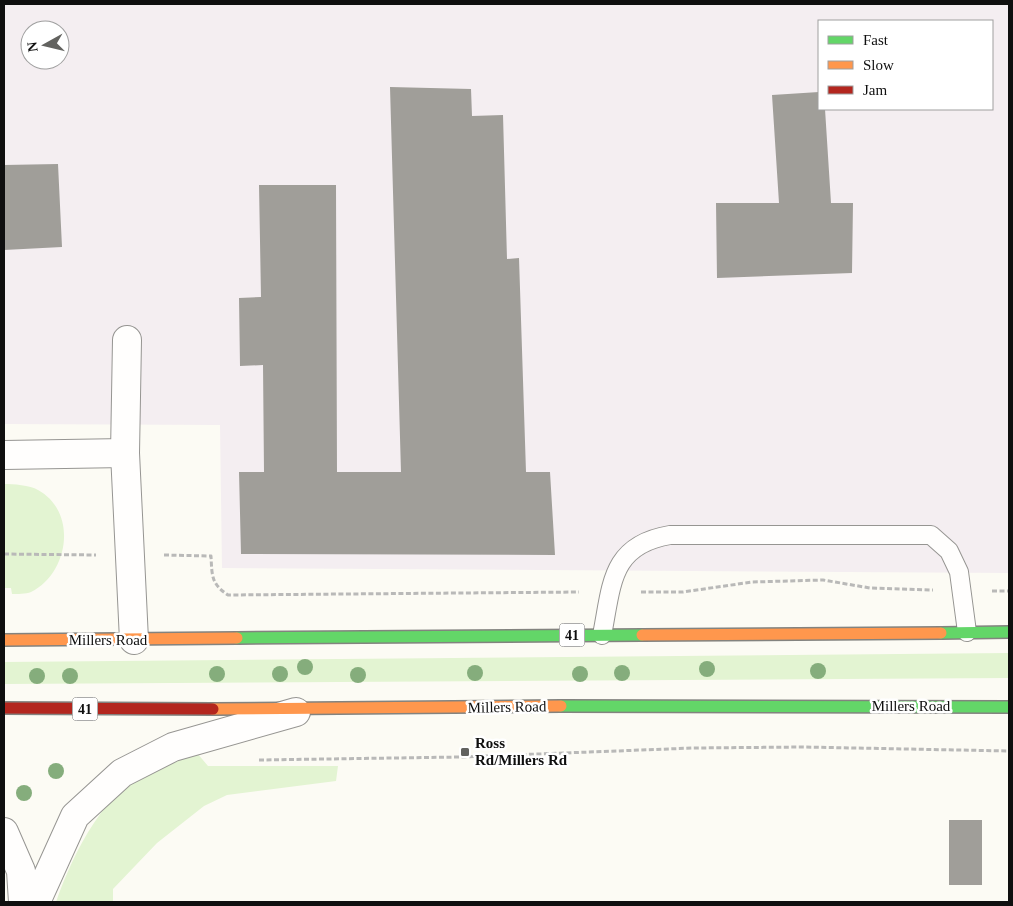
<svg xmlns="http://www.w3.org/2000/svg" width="1013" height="906" font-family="'Times New Roman',serif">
  <rect width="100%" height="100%" fill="#fcfbf4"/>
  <!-- industrial -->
  <path fill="#f4eef1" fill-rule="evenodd" d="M 4,4 L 1009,4 L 1009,573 L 222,568 L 220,425 L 4,424 ZM 819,21 L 992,21 L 992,109 L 819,109 ZM 30,30 L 60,30 L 60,60 L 30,60 Z"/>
  <!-- green -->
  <path fill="#e3f4d2" d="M 4,484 C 13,484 30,485 38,490 C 78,512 69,573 31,592 C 26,594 17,594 12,594 L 11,588 L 4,588 Z
    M 1009,653 L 1009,678 L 4,684 L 4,662 Z
    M 197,753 L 208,766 L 338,766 L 336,781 L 227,795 L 204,806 L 157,843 L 113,889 L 113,902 L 56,902 C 74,851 106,786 160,764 C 171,759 185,757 197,753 Z"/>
  <!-- building -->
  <path fill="#a09e99" d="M 390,87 L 471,89 L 472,116 L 503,115 L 507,259 L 519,258 L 526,472 L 550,472 L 555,555 L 241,554 L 239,472 L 264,472 L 263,365 L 240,366 L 239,298 L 261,297 L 259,185 L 336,185 L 337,472 L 401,472 Z
    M 819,92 L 819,109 L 825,109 L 831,203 L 853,203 L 852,273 L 717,278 L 716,203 L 779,203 L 772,95 Z
    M 58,164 L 62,247 L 4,250 L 4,165 Z
    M 949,820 L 982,820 L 982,885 L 949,885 Z"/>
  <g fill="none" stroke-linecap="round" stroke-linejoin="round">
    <defs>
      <path id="lane" d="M 602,635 C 612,585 610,545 670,535 L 931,535 L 949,551 L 959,572 L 967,632"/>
      <path id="street" d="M 127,340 L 125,453 L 134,640
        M 4,455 L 125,453
        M 4,832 L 21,871 L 23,902
        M 36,902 L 75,816 L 122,773 L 173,747 L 296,712"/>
      <path id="fast" d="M 941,633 L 1009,632
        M 237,638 L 642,635
        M 561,706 L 1009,707"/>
      <path id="slow" d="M 642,635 L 941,633
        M 4,640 L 237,638
        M 213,709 L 561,706"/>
      <path id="jam" d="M 4,708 L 213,709"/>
    </defs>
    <!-- lane casing -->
    <use href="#lane" stroke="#969592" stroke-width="20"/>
    <!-- street casing -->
    <use href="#street" stroke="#969592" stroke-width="30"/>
    <!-- fast casing -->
    <use href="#fast" stroke="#83837f" stroke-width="14"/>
    <!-- slow casing -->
    <use href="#slow" stroke="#83837f" stroke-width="14"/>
    <!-- jam casing -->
    <use href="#jam" stroke="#83837f" stroke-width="14"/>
    <!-- path -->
    <path stroke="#b9b9b8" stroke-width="3" stroke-dasharray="5 2.5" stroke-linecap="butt" d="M 4,554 L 96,555
      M 164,555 L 211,556 C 212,575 211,584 228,595 L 579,592
      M 992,591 L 1009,591
      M 641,592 L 683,592 L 752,582 L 823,580 L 870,588 L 933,590
      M 259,760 L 461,757 L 693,748 L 803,747 L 1009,751"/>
    <!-- lane -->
    <use href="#lane" stroke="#fffefd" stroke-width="18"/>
    <!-- street -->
    <use href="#street" stroke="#fffefd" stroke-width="28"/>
    <!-- fast -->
    <use href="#fast" stroke="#63d668" stroke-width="11"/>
    <!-- slow -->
    <use href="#slow" stroke="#ff974d" stroke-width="11"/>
    <!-- jam -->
    <use href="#jam" stroke="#b3261e" stroke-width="11"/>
  </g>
  <!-- trees -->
  <g fill="#85ad7c">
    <circle cx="305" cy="667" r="8"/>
    <circle cx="707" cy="669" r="8"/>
    <circle cx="818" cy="671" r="8"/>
    <circle cx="475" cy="673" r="8"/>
    <circle cx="622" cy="673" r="8"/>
    <circle cx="217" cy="674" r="8"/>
    <circle cx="280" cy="674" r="8"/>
    <circle cx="580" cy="674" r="8"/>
    <circle cx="358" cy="675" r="8"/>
    <circle cx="37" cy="676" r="8"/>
    <circle cx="70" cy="676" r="8"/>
    <circle cx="56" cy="771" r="8"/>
    <circle cx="24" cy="793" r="8"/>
  </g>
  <!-- markers -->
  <rect fill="#62625f" stroke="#fff" stroke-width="2" x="460" y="747" width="10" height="10" rx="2.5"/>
  <g text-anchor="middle" stroke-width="5" stroke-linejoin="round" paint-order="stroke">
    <!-- shield labels -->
    <g fill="#fff" stroke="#575757" stroke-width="1">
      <rect x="559.5" y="623.5" width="25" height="23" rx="4"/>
      <rect x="72.5" y="697.5" width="25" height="23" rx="4"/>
    </g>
    <g font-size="14" font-weight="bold" fill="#0f0f0f">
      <text x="572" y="640">41</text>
      <text x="85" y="714">41</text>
    </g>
    <!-- street labels -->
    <g font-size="15" fill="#0f0f0f" stroke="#fff">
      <text x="108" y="645">Millers Road</text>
      <text x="911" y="711">Millers Road</text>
      <text transform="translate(507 707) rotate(-1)" y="5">Millers Road</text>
    </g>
    <!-- poi labels -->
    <g font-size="15" font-weight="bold" fill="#0f0f0f" stroke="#fff" text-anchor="start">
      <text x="475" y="748">Ross<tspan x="475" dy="17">Rd/Millers Rd</tspan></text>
    </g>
  </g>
  <!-- border -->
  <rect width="1013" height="906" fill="none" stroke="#0f0f0f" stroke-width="10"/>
  <!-- legend -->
  <rect x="818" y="20" width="175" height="90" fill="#ffffff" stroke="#9f9f9f"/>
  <rect x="828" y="36" width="25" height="8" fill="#63d668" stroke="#9f9f9f"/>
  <text x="863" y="45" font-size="15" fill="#0f0f0f">Fast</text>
  <rect x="828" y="61" width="25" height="8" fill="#ff974d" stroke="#9f9f9f"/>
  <text x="863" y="70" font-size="15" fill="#0f0f0f">Slow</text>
  <rect x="828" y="86" width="25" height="8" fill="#b3261e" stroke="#9f9f9f"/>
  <text x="863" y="95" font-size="15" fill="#0f0f0f">Jam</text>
  <!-- north arrow -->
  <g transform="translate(45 45) rotate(262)"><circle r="24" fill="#ffffff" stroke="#9f9f9f"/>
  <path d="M0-4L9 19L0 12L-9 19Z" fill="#62625f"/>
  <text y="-8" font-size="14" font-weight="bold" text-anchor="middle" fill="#0f0f0f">N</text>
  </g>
</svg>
